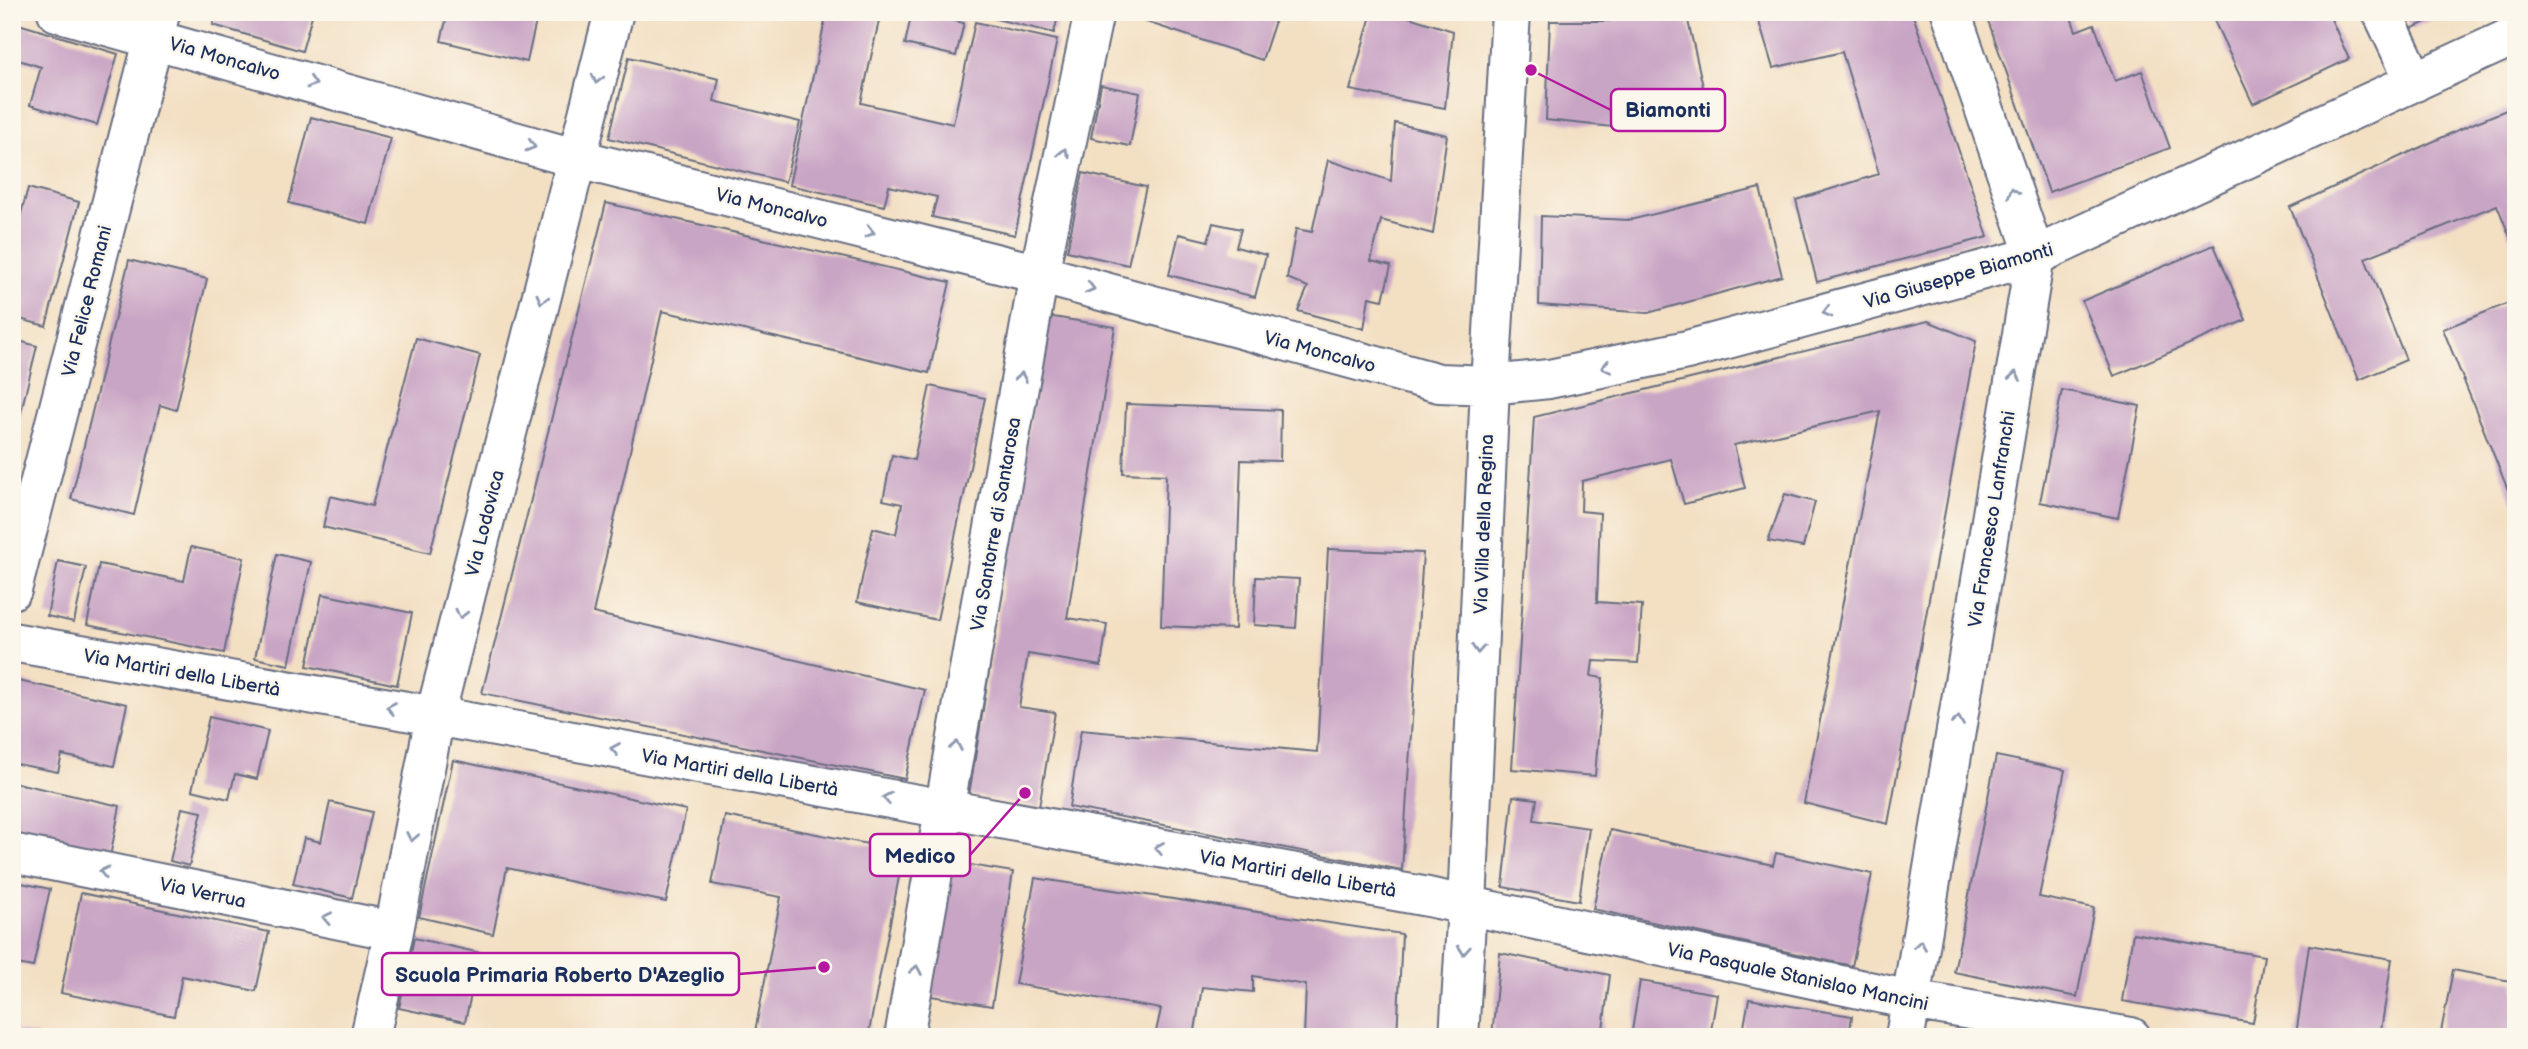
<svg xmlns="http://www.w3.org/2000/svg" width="2528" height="1049" font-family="'Balsamiq Sans',sans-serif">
  <rect width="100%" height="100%" fill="#fbf7ec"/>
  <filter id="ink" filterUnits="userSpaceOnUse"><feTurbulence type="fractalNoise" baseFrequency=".0143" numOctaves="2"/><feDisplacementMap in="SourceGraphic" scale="14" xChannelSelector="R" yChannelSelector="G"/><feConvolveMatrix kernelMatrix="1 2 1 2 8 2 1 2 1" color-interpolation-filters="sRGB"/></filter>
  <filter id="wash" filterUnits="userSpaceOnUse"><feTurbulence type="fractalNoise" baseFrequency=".00686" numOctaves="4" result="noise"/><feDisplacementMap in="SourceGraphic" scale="28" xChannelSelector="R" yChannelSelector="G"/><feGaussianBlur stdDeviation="1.57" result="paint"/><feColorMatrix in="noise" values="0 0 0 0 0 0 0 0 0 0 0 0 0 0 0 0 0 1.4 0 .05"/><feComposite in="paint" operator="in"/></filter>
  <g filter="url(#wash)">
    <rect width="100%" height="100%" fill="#f3dfc2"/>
    <g id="blocks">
      <!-- building -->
      <path fill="#c9a5c5" d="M 216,12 L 313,12 L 302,51 L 213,25 Z
        M 448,12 L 538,12 L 527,62 L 441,41 Z
        M 827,12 L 864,12 L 880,16 L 861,103 L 953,124 L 975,22 L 1057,40 L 1015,235 L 932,217 L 937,197 L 889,186 L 884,206 L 789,185 Z
        M 912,12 L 964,23 L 956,56 L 905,44 Z
        M 985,12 L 1059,12 L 1054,33 L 984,16 Z
        M 1116,12 L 1278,12 L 1262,60 Z
        M 1372,12 L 1393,12 L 1453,31 L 1445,108 L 1350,90 Z
        M 1664,12 L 1686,12 L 1707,104 L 1613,127 L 1546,120 L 1550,21 L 1607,21 Z
        M 1756,12 L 1912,12 L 1988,237 L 1817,282 L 1796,200 L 1879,174 L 1842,52 L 1773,68 Z
        M 1985,12 L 2069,12 L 2076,31 L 2094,24 L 2115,81 L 2142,71 L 2170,148 L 2049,192 Z
        M 2210,12 L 2328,12 L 2349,59 L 2253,104 Z
        M 2403,12 L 2447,12 L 2411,29 Z
        M 12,22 L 118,54 L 97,125 L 30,105 L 41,67 L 12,58 Z
        M 629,57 L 719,79 L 714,101 L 800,122 L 785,182 L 609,138 Z
        M 1101,85 L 1140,93 L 1130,146 L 1091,138 Z
        M 2516,106 L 2516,252 L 2497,205 L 2365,258 L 2406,360 L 2359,380 L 2290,207 L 2467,126 Z
        M 311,117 L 391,138 L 368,224 L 289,203 Z
        M 1395,123 L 1447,135 L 1433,234 L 1381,220 L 1371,261 L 1391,266 L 1383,300 L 1369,297 L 1364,329 L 1298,311 L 1308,287 L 1287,278 L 1296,229 L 1312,232 L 1328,160 L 1391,181 Z
        M 1083,173 L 1146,187 L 1128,265 L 1067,251 Z
        M 28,188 L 79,202 L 46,326 L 12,317 L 12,248 Z
        M 1760,188 L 1782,276 L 1648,313 L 1539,305 L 1541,216 L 1630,220 Z
        M 606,203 L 950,282 L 929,373 L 662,311 L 593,613 L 925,690 L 905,779 L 482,693 Z
        M 1213,223 L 1241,229 L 1236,247 L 1266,255 L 1255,297 L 1169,275 L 1179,234 L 1208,241 Z
        M 2214,245 L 2246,320 L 2114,376 L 2082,301 Z
        M 129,260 L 207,279 L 176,410 L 160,405 L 134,515 L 71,499 Z
        M 2516,300 L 2516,510 L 2443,329 Z
        M 1047,316 L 1115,327 L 1067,618 L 1107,624 L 1101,666 L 1028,654 L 1019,707 L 1055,712 L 1039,807 L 969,795 Z
        M 1928,321 L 1976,341 L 1888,824 L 1804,803 L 1880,411 L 1734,445 L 1745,488 L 1684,504 L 1671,459 L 1582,481 L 1581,511 L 1600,513 L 1597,602 L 1642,605 L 1638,663 L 1593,661 L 1591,676 L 1603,678 L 1595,776 L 1512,769 L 1534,417 Z
        M 416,338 L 480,355 L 430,553 L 323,527 L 330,496 L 372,506 Z
        M 12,339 L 37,346 L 18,424 L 12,422 Z
        M 930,386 L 985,398 L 937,620 L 857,602 L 873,528 L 896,534 L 902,504 L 883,500 L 892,455 L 914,460 Z
        M 2062,390 L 2140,406 L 2118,518 L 2040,502 Z
        M 1126,404 L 1281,410 L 1280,461 L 1241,460 L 1235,629 L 1161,626 L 1166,475 L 1123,473 Z
        M 1785,494 L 1815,502 L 1803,547 L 1768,541 Z
        M 191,547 L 244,558 L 224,653 L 87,625 L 99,564 L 184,581 Z
        M 1328,549 L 1423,553 L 1402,870 L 1069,807 L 1081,730 L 1317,752 Z
        M 277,554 L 311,562 L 289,665 L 255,658 Z
        M 58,561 L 86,567 L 74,622 L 47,616 Z
        M 1256,577 L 1299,579 L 1296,628 L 1254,625 Z
        M 322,594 L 412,613 L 397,685 L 307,666 Z
        M 18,681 L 127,704 L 114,766 L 62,755 L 58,772 L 12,763 L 12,708 Z
        M 209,717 L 268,731 L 257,779 L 235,774 L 229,799 L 192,790 Z
        M 1996,756 L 2065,770 L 2039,897 L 2094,908 L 2077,997 L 1954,972 Z
        M 453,760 L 686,810 L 666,902 L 507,868 L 493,934 L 419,917 Z
        M 12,782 L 120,806 L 110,857 L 12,836 Z
        M 1513,796 L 1537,799 L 1534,820 L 1589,828 L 1579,901 L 1503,887 Z
        M 330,802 L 372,812 L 352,898 L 293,884 L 304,838 L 321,842 Z
        M 182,808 L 202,812 L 189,866 L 170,861 Z
        M 725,816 L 904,851 L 868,1037 L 754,1037 L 781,897 L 712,884 Z
        M 1610,830 L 1773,865 L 1776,853 L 1872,874 L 1852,966 L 1593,909 Z
        M 952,862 L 1013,872 L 992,1006 L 931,996 Z
        M 1035,878 L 1402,934 L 1397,1037 L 1304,1037 L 1306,985 L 1253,976 L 1253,992 L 1202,987 L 1194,1037 L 1155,1036 L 1161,1009 L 1015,984 Z
        M 12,881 L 50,889 L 33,967 L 12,963 Z
        M 81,893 L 269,932 L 256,991 L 182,976 L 174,1016 L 61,993 Z
        M 2133,933 L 2264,956 L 2253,1023 L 2122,1001 Z
        M 414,938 L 480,953 L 465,1022 L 399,1008 Z
        M 2309,945 L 2392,959 L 2380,1037 L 2296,1035 Z
        M 1500,953 L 1610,975 L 1602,1037 L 1492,1037 Z
        M 2453,970 L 2516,982 L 2516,1037 L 2440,1037 Z
        M 1640,981 L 1717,994 L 1710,1037 L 1631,1037 Z
        M 1749,999 L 1852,1016 L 1849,1037 L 1742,1037 Z
        M 392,1030 L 419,1036 L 419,1037 L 391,1037 Z
        M 12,1031 L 37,1035 L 37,1037 L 12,1037 Z"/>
    </g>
  </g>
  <g filter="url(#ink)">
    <use href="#blocks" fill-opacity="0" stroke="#676d81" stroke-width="2"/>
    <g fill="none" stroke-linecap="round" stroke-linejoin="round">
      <defs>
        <path id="minor" d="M 57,12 L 578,159 L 1039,274 L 1439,383 L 1490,385 L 1549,379 L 1687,350 L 2035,256 L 2516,35
          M 2382,12 L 2415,82
          M 12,590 L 160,14
          M 12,642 L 435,716 L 1428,897 L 1911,1000 L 2131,1037
          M 12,853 L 394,931
          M 370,1037 L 394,931 L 435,716 L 614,12
          M 904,1037 L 1039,274 L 1094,12
          M 1459,1037 L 1467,906 L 1490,385 L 1511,12
          M 1905,1037 L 2035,256 L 1951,12"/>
      </defs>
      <!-- minor casing -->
      <use href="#minor" stroke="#676d81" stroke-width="42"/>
      <!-- minor -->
      <use href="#minor" stroke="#fff" stroke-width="38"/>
    </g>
    <!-- one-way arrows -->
    <defs><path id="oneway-chevron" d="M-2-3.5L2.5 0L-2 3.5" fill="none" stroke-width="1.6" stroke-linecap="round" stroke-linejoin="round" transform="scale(1.75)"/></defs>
    <g stroke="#8d97ae">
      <use href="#oneway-chevron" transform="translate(597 79) rotate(104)"/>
      <use href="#oneway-chevron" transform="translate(312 83) rotate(16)"/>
      <use href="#oneway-chevron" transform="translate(531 146) rotate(16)"/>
      <use href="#oneway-chevron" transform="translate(1064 153) rotate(-78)"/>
      <use href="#oneway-chevron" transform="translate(2013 192) rotate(-109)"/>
      <use href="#oneway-chevron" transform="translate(870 232) rotate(14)"/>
      <use href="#oneway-chevron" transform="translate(1090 288) rotate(15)"/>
      <use href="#oneway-chevron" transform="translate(542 299) rotate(104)"/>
      <use href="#oneway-chevron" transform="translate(1827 312) rotate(165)"/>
      <use href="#oneway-chevron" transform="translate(1606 367) rotate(168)"/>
      <use href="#oneway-chevron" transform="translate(2015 376) rotate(-81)"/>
      <use href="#oneway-chevron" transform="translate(1021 377) rotate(-80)"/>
      <use href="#oneway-chevron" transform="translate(461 614) rotate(104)"/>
      <use href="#oneway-chevron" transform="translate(1478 649) rotate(93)"/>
      <use href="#oneway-chevron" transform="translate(391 708) rotate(-170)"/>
      <use href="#oneway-chevron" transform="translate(1958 721) rotate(-81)"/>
      <use href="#oneway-chevron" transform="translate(956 746) rotate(-80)"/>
      <use href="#oneway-chevron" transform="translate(615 749) rotate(-170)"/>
      <use href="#oneway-chevron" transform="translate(887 798) rotate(-170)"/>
      <use href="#oneway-chevron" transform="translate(412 837) rotate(101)"/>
      <use href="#oneway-chevron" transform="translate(1159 848) rotate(-170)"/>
      <use href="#oneway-chevron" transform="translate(104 872) rotate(-168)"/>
      <use href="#oneway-chevron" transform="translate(327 918) rotate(-168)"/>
      <use href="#oneway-chevron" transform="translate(1920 945) rotate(-81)"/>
      <use href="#oneway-chevron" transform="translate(1464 950) rotate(94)"/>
      <use href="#oneway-chevron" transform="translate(916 970) rotate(-80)"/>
    </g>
  </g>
  <g text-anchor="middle" stroke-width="5" stroke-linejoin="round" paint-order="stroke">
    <!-- street labels -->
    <g font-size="19" fill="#1b2f5e" stroke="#fbf7ec">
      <text transform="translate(225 58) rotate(16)" y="7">Via Moncalvo</text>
      <text transform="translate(772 207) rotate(14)" y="7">Via Moncalvo</text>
      <text transform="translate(1958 275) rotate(-16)" y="7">Via Giuseppe Biamonti</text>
      <text transform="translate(86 301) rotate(-76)" y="7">Via Felice Romani</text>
      <text transform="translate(1320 351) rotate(15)" y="7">Via Moncalvo</text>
      <text transform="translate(1991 519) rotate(-81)" y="7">Via Francesco Lanfranchi</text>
      <text transform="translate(484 523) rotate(-76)" y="7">Via Lodovica</text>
      <text transform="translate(995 524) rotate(-80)" y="7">Via Santorre di Santarosa</text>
      <text transform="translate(1483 524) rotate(-88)" y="7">Via Villa della Regina</text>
      <text transform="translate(182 672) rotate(10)" y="7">Via Martiri della Libertà</text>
      <text transform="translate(740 772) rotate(10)" y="7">Via Martiri della Libertà</text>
      <text transform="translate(1298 873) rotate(10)" y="7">Via Martiri della Libertà</text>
      <text transform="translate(203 892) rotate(12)" y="7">Via Verrua</text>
      <text transform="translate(1798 976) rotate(12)" y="7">Via Pasquale Stanislao Mancini</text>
    </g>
  </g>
  <!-- callouts -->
  <path fill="none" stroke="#b5179e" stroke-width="2.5" d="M1531 70L1611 110M1025 793L970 855M824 967L739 974"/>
  <g fill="#b5179e" stroke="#fbf7ec" stroke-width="2.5">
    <circle cx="1531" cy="70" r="7"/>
    <circle cx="1025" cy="793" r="7"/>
    <circle cx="824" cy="967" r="7"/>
  </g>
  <g fill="#fbf7ec" stroke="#b5179e" stroke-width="2.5">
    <rect x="1611" y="89" width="114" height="42" rx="7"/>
    <rect x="870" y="834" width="100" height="42" rx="7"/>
    <rect x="382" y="953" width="357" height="42" rx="7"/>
  </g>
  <g font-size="21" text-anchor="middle" font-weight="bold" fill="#1b2f5e">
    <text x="1668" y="117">Biamonti</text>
    <text x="920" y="863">Medico</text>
    <text x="560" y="982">Scuola Primaria Roberto D'Azeglio</text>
  </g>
  <!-- margin -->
  <rect width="2528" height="1049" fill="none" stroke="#fbf7ec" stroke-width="42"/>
</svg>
